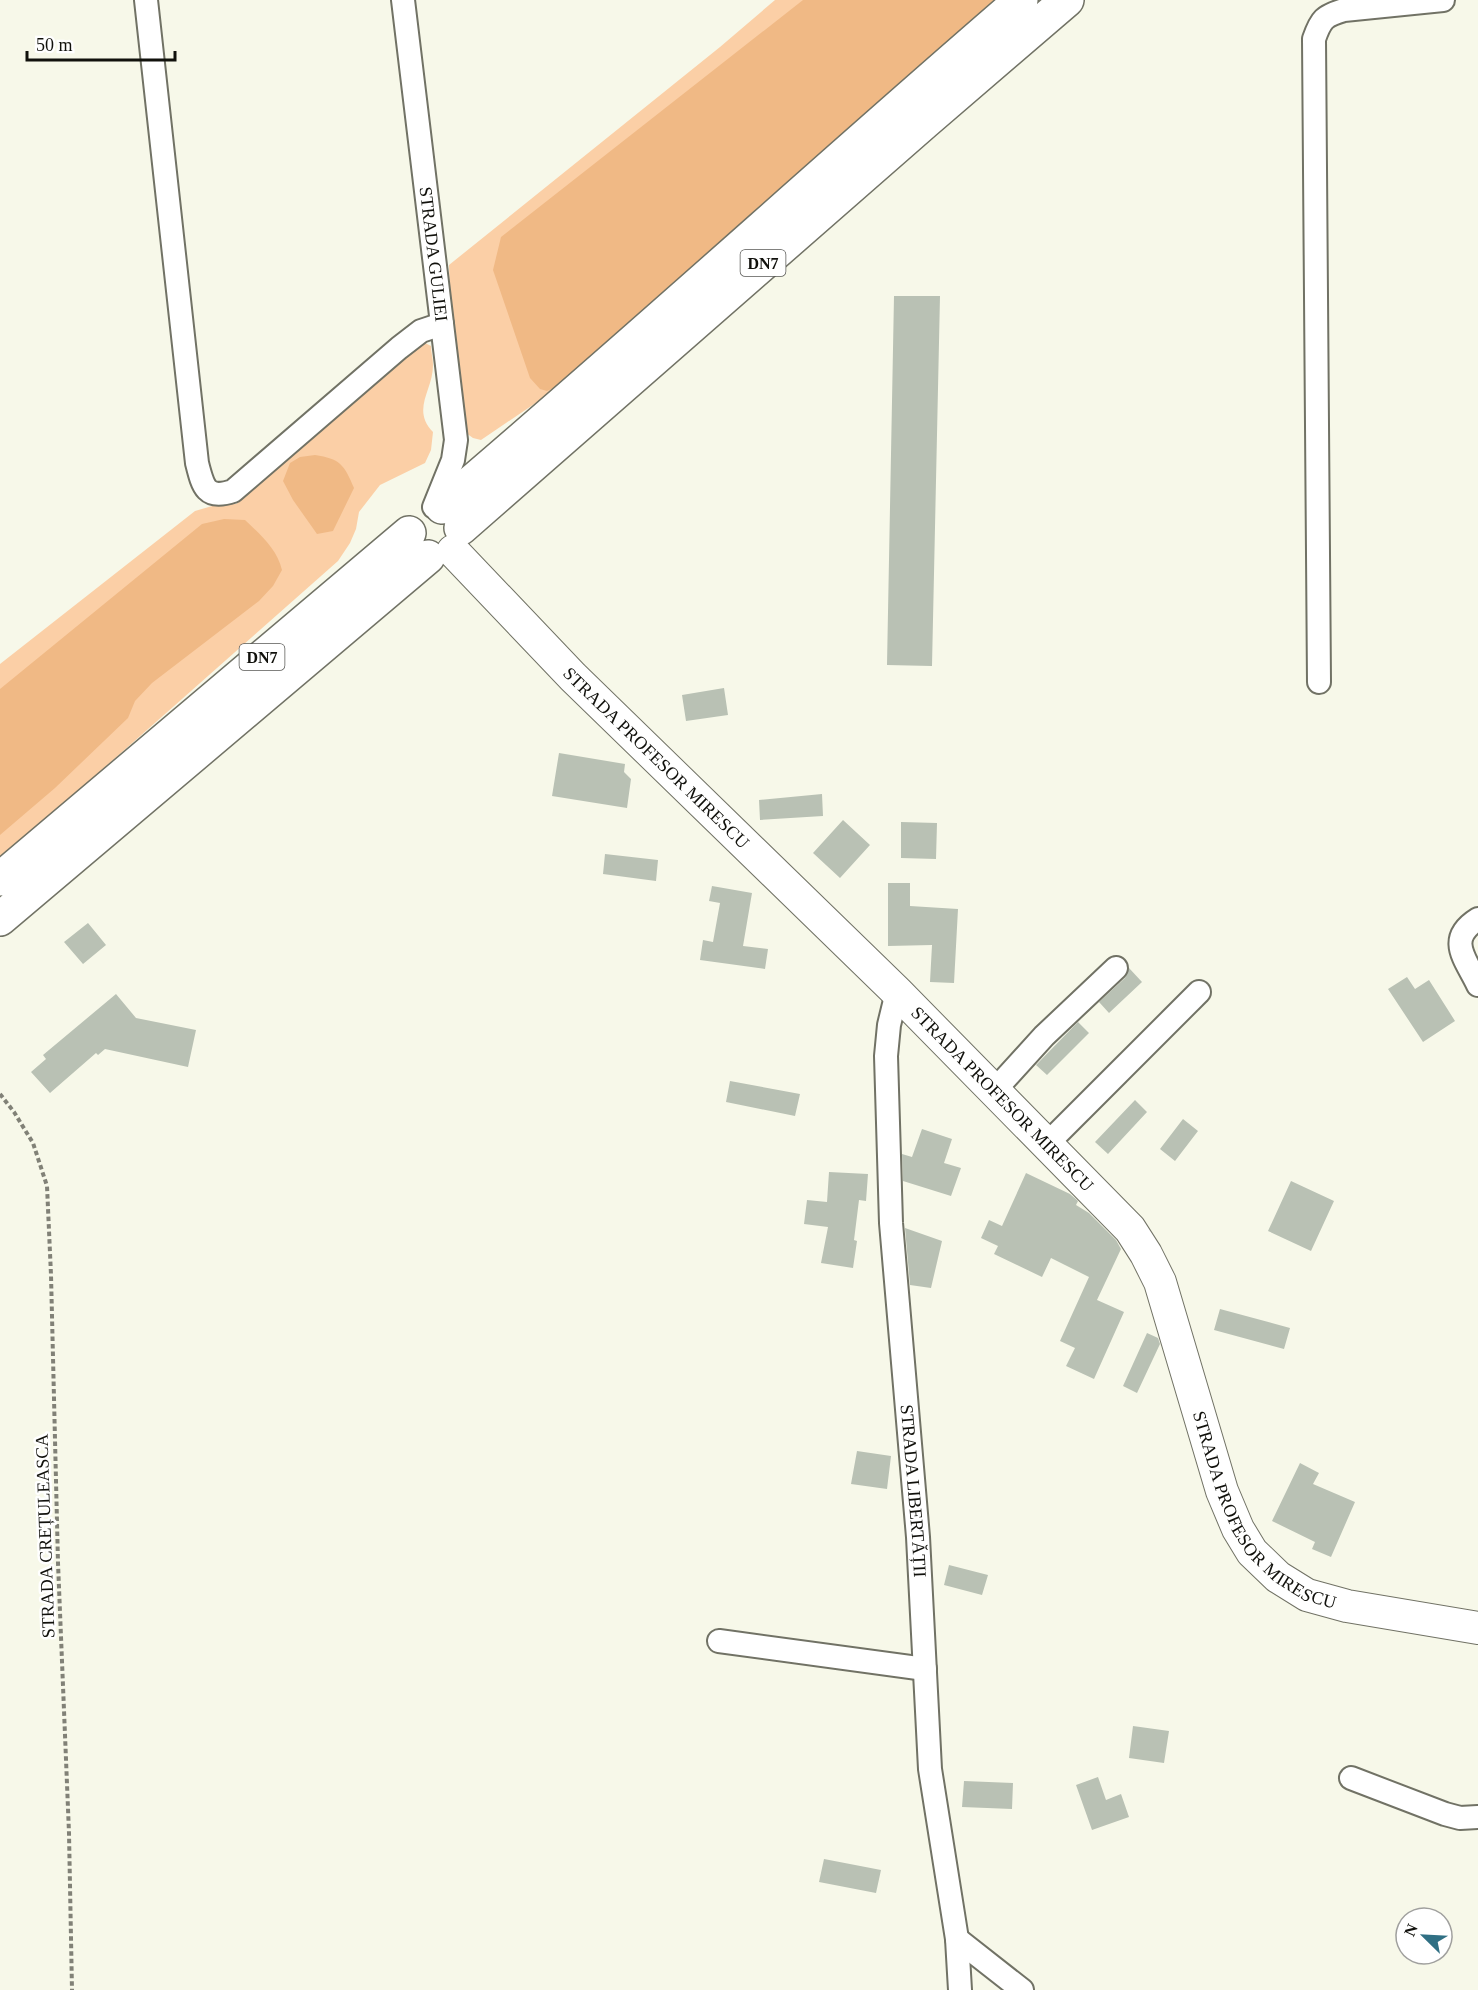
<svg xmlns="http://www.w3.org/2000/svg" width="1478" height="1990" font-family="'Times New Roman',serif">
  <rect width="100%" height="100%" fill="#f7f8e9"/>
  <!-- green -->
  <path fill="#fbcfa6" d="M 775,0 L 1001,0 L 546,396 L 481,440 L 473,438 L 466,433 L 451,325 L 449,265 L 720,47 Z
    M 423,342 L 431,346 C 431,352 433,359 433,365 C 433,391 411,409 433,432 L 431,450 L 425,463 L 380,485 L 359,512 L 356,529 L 350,543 L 338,561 L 0,860 L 0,664 L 195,511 L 219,504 L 236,504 L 415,346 Z"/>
  <!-- forest -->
  <path fill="#f0b985" d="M 803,0 L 1001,0 L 562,384 L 547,391 L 540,389 L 530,378 L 493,270 L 501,237 Z
    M 315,455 C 340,459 344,464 354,488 L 333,531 L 317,534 L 293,500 L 283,481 L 290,463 L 300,457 Z
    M 224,519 L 245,520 C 261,535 277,549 282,570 L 273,586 L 259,601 L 152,683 L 135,701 L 128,718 L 55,788 L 0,835 L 0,689 L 202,524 Z"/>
  <!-- building -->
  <path fill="#b9c1b4" d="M 894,296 L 940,296 L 932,666 L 887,665 Z
    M 724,688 L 728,715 L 686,721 L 682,695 Z
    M 559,753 L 625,764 L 624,772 L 631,779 L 627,808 L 552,796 Z
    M 822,794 L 823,816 L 760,820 L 759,800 Z
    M 843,820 L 870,845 L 840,878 L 813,853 Z
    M 901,822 L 937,823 L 936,859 L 901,858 Z
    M 605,854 L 658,860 L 656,881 L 603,874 Z
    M 888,883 L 910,883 L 910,906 L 958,909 L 954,983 L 930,982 L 932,945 L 888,946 Z
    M 712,886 L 752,893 L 743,946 L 768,949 L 765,969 L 700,960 L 703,940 L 713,942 L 720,903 L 709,901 Z
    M 88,923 L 106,945 L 83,964 L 64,942 Z
    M 1129,968 L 1142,982 L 1109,1013 L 1099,1002 L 1125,978 Z
    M 1407,977 L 1415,989 L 1429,980 L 1455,1021 L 1423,1042 L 1388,989 Z
    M 116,994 L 136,1018 L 196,1030 L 188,1067 L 105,1049 L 98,1055 L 96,1053 L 50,1093 L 31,1072 L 46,1059 L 43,1055 Z
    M 1078,1022 L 1089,1033 L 1047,1075 L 1036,1065 Z
    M 730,1081 L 800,1094 L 795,1116 L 726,1102 Z
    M 1135,1100 L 1147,1112 L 1108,1154 L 1095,1142 Z
    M 1183,1119 L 1198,1131 L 1175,1161 L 1160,1149 Z
    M 922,1129 L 952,1139 L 944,1163 L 961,1168 L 951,1196 L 903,1181 L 902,1154 L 912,1157 Z
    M 829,1172 L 868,1174 L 866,1201 L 859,1200 L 854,1240 L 857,1241 L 853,1268 L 821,1263 L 828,1227 L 804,1224 L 807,1200 L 827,1202 Z
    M 1026,1173 L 1070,1194 L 1078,1201 L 1076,1205 L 1089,1213 L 1116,1240 L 1121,1249 L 1097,1300 L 1124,1312 L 1094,1379 L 1066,1366 L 1075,1348 L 1060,1341 L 1089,1277 L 1051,1258 L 1042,1277 L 994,1254 L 998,1246 L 981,1238 L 989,1220 L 1002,1226 Z
    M 1291,1181 L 1334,1201 L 1311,1251 L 1268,1231 Z
    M 905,1228 L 942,1241 L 931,1288 L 910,1285 Z
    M 1220,1309 L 1290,1328 L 1284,1349 L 1214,1330 Z
    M 1147,1333 L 1158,1338 L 1160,1344 L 1137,1393 L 1123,1386 Z
    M 857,1451 L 891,1456 L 887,1489 L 851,1484 Z
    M 1300,1463 L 1319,1473 L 1313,1484 L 1355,1502 L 1331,1557 L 1312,1549 L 1315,1542 L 1272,1521 Z
    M 949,1565 L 988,1575 L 982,1595 L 944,1585 Z
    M 1133,1726 L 1169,1731 L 1164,1763 L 1129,1758 Z
    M 1098,1777 L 1106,1800 L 1121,1794 L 1129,1817 L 1092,1830 L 1076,1785 Z
    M 964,1781 L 1013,1783 L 1012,1809 L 962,1807 Z
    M 824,1859 L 881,1870 L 876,1893 L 819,1882 Z"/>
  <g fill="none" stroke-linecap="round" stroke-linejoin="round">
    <defs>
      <g id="street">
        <path d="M 146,0 L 197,463 C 203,487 206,500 233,491 L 399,348 L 421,331 L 442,324"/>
        <path id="s1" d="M 403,0 L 456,440 L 453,460 L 434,507"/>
        <path d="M 1319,682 L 1314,39 C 1321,19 1324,16 1344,10 L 1443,0"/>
        <path d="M 1478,919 C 1446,939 1465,958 1478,985"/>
        <path id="s2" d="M 897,992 L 889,1025 L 886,1056 L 891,1223 L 918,1537 L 930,1769 L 957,1939 L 960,1990"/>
        <path d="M 994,1091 L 1044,1036 L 1116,968"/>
        <path d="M 1047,1144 L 1199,992"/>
        <path d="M 719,1641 L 925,1669"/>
        <path d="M 1351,1778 L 1445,1814 L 1460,1818 L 1478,1817"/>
        <path d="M 957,1939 L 1022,1990"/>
      </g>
      <g id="secondary">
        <path id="s3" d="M 453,551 L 573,677 L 897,992 L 1130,1229 L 1146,1254 L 1160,1282 L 1222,1491 L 1238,1529 L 1252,1552 L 1278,1577 L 1307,1595 L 1347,1606 L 1478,1628"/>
      </g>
      <path id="primary" d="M 442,507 C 638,341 827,167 1021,0
        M 461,528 L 925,122 L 1067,0
        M 0,879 L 409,533
        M 0,919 L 428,557"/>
    </defs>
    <!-- street casing -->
    <use href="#street" stroke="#717265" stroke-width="26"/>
    <!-- secondary casing -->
    <use href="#secondary" stroke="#717265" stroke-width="34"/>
    <!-- primary casing -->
    <use href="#primary" stroke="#717265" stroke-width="36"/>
    <!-- path -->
    <path stroke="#818177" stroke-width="4" stroke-dasharray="4.5 3" stroke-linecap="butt" d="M 0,1094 L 14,1112 L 33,1143 L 47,1186 L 51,1275 L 58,1563 L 69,1833 L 72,1990"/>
    <!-- street -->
    <use href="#street" stroke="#fff" stroke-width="22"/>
    <!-- secondary -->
    <use href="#secondary" stroke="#fff" stroke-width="32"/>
    <!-- primary -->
    <use href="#primary" stroke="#fff" stroke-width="33"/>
  </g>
  <g text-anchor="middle" stroke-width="5" stroke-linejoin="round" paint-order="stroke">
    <!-- shield labels -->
    <g fill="#fff" stroke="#585855" stroke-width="1.5">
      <rect x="740.5" y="250" width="45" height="26" rx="4.5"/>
      <rect x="239.5" y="644" width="45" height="26" rx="4.5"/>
    </g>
    <g font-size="16" font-weight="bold" fill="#11110c">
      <text x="763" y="269">DN7</text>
      <text x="262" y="663">DN7</text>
    </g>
    <!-- street labels -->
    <g font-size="18" fill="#11110c" stroke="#fff">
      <text dy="6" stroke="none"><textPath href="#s1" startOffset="256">STRADA GULIEI</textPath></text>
      <text dy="6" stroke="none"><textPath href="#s3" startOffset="290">STRADA PROFESOR MIRESCU</textPath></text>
      <text dy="6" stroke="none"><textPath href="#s3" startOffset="776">STRADA PROFESOR MIRESCU</textPath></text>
      <text dy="6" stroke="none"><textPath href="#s2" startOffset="501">STRADA LIBERTĂȚII</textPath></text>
      <text dy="6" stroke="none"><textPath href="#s3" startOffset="1280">STRADA PROFESOR MIRESCU</textPath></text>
      <text transform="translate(45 1536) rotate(-92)" y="6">STRADA CREȚULEASCA</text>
    </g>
  </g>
  <!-- north arrow -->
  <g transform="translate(1424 1936) rotate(294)"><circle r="28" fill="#ffffff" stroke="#a0a09e" stroke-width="1.5"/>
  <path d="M0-4.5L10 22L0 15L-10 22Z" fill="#307084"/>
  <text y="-9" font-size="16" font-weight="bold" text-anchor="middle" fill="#11110c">N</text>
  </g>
  <!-- scale -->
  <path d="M27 51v9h148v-9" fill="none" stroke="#11110c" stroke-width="3"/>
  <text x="36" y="51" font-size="18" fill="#11110c" stroke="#ffffff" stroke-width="4.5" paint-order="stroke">50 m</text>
</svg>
